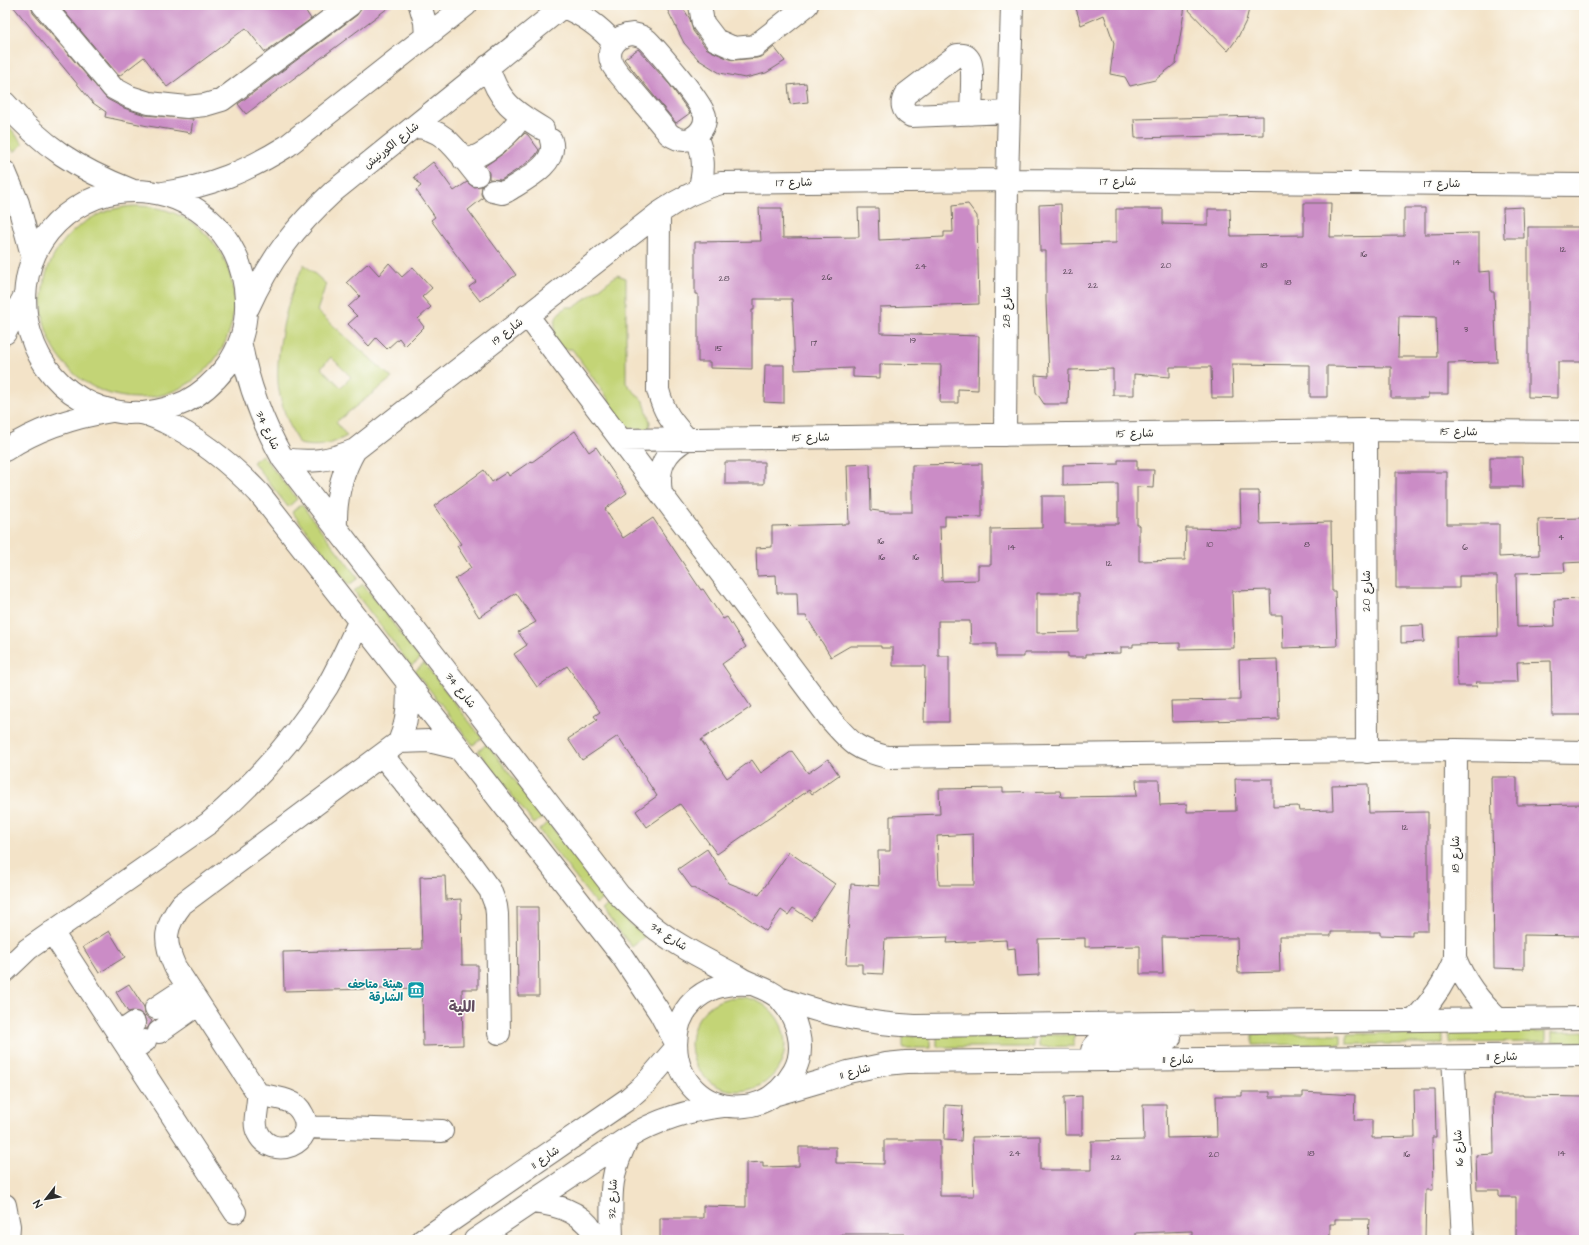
<svg xmlns="http://www.w3.org/2000/svg" width="1589" height="1245" font-family="'Architects Daughter','Playpen Sans Arabic',sans-serif">
  <rect width="100%" height="100%" fill="#fdfcf7"/>
  <filter id="ink" filterUnits="userSpaceOnUse"><feTurbulence type="fractalNoise" baseFrequency=".025" numOctaves="2"/><feDisplacementMap in="SourceGraphic" scale="8" xChannelSelector="R" yChannelSelector="G"/><feConvolveMatrix kernelMatrix="1 2 1 2 8 2 1 2 1" color-interpolation-filters="sRGB"/></filter>
  <filter id="wash" filterUnits="userSpaceOnUse"><feTurbulence type="fractalNoise" baseFrequency=".012" numOctaves="4" result="noise"/><feDisplacementMap in="SourceGraphic" scale="16" xChannelSelector="R" yChannelSelector="G"/><feGaussianBlur stdDeviation="0.9" result="paint"/><feColorMatrix in="noise" values="0 0 0 0 0 0 0 0 0 0 0 0 0 0 0 0 0 1.4 0 .05"/><feComposite in="paint" operator="in"/></filter>
  <g filter="url(#wash)">
    <rect width="100%" height="100%" fill="#f3e3c8"/>
    <!-- green -->
    <path fill="#c3d476" stroke="#778050" fill-rule="evenodd" d="M 5,121 L 23,144 L 14,152 L 5,140 Z
      M42 302a96 96 0 1 1 192 0a96 96 0 1 1-192 0Z
      M 304,264 L 326,284 L 317,311 L 392,378 L 336,422 L 347,436 C 331,445 317,448 299,444 C 289,425 280,405 278,383 C 276,359 283,319 291,296 C 294,285 299,275 304,264 ZM 331,357 L 351,377 L 341,387 L 321,368 Z
      M 617,275 L 626,278 L 626,383 L 644,402 L 650,422 L 649,428 L 646,430 L 623,427 L 608,412 L 609,400 L 572,349 L 560,349 L 554,337 L 555,321 L 558,314 L 566,307 L 575,307 Z
      M 262,455 L 297,499 L 288,507 L 253,462 Z
      M 301,504 L 358,578 L 349,585 L 292,512 Z
      M 363,584 L 420,659 L 411,666 L 354,591 Z
      M 424,663 L 482,738 L 473,745 L 415,671 Z
      M 487,744 L 543,817 L 534,824 L 478,751 Z
      M 548,822 L 605,897 L 596,904 L 539,830 Z
      M 611,902 L 626,921 L 645,936 L 632,947 L 602,909 Z
      M691 1044a47 47 0 1 1 94 0a47 47 0 1 1-94 0Z
      M 1584,1031 L 1584,1042 L 1552,1042 L 1552,1032 Z
      M 1449,1032 L 1546,1032 L 1546,1042 L 1449,1043 Z
      M 1443,1033 L 1443,1044 L 1347,1044 L 1347,1034 Z
      M 1253,1034 L 1341,1034 L 1341,1044 L 1253,1045 Z
      M 1039,1035 L 1074,1035 L 1074,1046 L 1039,1047 Z
      M 903,1036 L 930,1036 L 930,1048 L 903,1048 Z
      M 937,1036 L 1033,1036 L 1034,1047 L 937,1047 Z"/>
    <g id="blocks">
      <!-- building -->
      <path fill="#cb8cc6" fill-rule="evenodd" d="M 12,5 L 31,5 L 33,13 L 107,99 L 124,108 L 145,115 L 193,119 L 191,133 L 148,126 L 105,117 L 106,112 L 93,103 Z
        M 59,5 L 302,5 L 311,19 L 265,52 L 246,28 L 167,87 L 144,57 L 119,76 Z
        M 363,5 L 392,5 L 246,114 L 238,104 L 357,15 Z
        M 665,5 L 681,5 L 690,19 L 693,31 L 706,48 L 711,51 L 729,59 L 735,60 L 757,58 L 763,56 L 774,47 L 785,61 L 766,73 L 745,78 L 720,73 L 699,60 L 684,43 Z
        M 1075,5 L 1250,5 L 1246,21 L 1238,37 L 1228,51 L 1185,6 L 1176,63 L 1155,80 L 1130,86 L 1125,77 L 1110,74 L 1114,43 L 1104,15 L 1081,25 Z
        M 638,49 L 670,85 L 690,113 L 676,123 L 624,59 Z
        M 806,83 L 808,102 L 790,104 L 788,85 Z
        M 1263,116 L 1263,135 L 1135,138 L 1134,119 Z
        M 525,133 L 528,135 L 539,150 L 535,156 L 523,166 L 501,180 L 489,179 L 489,173 L 485,166 L 504,153 Z
        M 433,162 L 454,191 L 467,182 L 473,187 L 482,186 L 481,194 L 483,198 L 468,210 L 516,275 L 480,301 L 469,287 L 476,282 L 431,220 L 435,217 L 416,190 L 421,186 L 414,177 Z
        M 1304,203 L 1331,203 L 1330,237 L 1404,236 L 1404,208 L 1425,208 L 1425,234 L 1479,233 L 1479,272 L 1490,271 L 1491,292 L 1494,292 L 1497,362 L 1448,363 L 1448,394 L 1428,394 L 1428,398 L 1391,398 L 1391,367 L 1327,366 L 1327,397 L 1310,397 L 1310,365 L 1232,364 L 1233,398 L 1212,398 L 1211,367 L 1170,367 L 1170,377 L 1134,374 L 1134,395 L 1113,395 L 1113,369 L 1069,370 L 1068,404 L 1044,404 L 1036,392 L 1035,375 L 1049,376 L 1046,301 L 1046,251 L 1040,251 L 1039,205 L 1061,204 L 1062,244 L 1116,243 L 1116,209 L 1163,209 L 1163,224 L 1208,225 L 1208,209 L 1230,209 L 1231,236 L 1304,235 ZM 1399,316 L 1436,317 L 1437,357 L 1398,357 Z
        M 968,204 L 977,216 L 979,304 L 880,307 L 880,333 L 979,336 L 978,390 L 958,389 L 958,403 L 940,403 L 941,365 L 880,364 L 880,378 L 853,377 L 853,368 L 795,370 L 792,299 L 754,299 L 754,310 L 752,310 L 752,369 L 710,368 L 710,362 L 698,362 L 698,294 L 695,294 L 695,242 L 761,241 L 759,208 L 782,208 L 783,238 L 859,237 L 858,208 L 878,208 L 879,240 L 944,237 L 944,232 L 953,232 L 952,206 Z
        M 1523,207 L 1524,238 L 1504,238 L 1503,208 Z
        M 1528,227 L 1584,227 L 1583,362 L 1558,362 L 1558,398 L 1528,397 Z
        M 368,263 L 379,275 L 389,263 L 402,277 L 413,267 L 432,288 L 422,297 L 431,307 L 418,319 L 424,327 L 405,346 L 399,338 L 387,349 L 376,338 L 369,346 L 348,324 L 357,316 L 348,307 L 360,296 L 347,282 Z
        M 765,365 L 784,365 L 784,403 L 764,402 Z
        M 575,431 L 589,452 L 596,447 L 627,493 L 605,509 L 623,538 L 653,518 L 701,590 L 703,589 L 723,619 L 727,617 L 746,647 L 722,664 L 751,707 L 701,740 L 727,778 L 752,760 L 761,773 L 792,751 L 808,773 L 828,759 L 839,775 L 812,794 L 809,790 L 717,854 L 680,804 L 647,827 L 636,811 L 657,796 L 618,736 L 582,760 L 568,739 L 597,720 L 594,716 L 600,712 L 567,666 L 537,687 L 514,654 L 527,645 L 518,632 L 536,622 L 516,593 L 479,617 L 455,579 L 471,568 L 457,546 L 461,544 L 434,506 L 484,470 L 492,482 L 507,472 L 509,476 L 531,461 L 532,462 Z
        M 1490,457 L 1522,457 L 1523,487 L 1490,487 Z
        M 1118,460 L 1137,460 L 1137,470 L 1154,470 L 1153,488 L 1137,487 L 1137,525 L 1139,525 L 1139,561 L 1185,560 L 1186,528 L 1241,529 L 1240,491 L 1259,491 L 1260,524 L 1331,522 L 1332,591 L 1335,591 L 1337,646 L 1283,648 L 1282,615 L 1271,615 L 1270,590 L 1232,591 L 1234,648 L 1180,649 L 1180,643 L 1133,644 L 1133,647 L 1121,647 L 1121,653 L 1086,654 L 1086,657 L 1068,657 L 1068,653 L 1024,653 L 1024,657 L 996,657 L 996,644 L 971,644 L 970,621 L 938,621 L 938,656 L 949,656 L 949,722 L 924,722 L 925,666 L 893,666 L 893,648 L 881,648 L 881,646 L 850,646 L 831,657 L 806,616 L 798,616 L 797,593 L 777,593 L 776,575 L 757,576 L 756,548 L 772,547 L 772,526 L 849,524 L 847,465 L 870,464 L 871,510 L 886,512 L 912,512 L 912,465 L 982,464 L 982,517 L 945,516 L 945,526 L 940,526 L 942,581 L 978,580 L 978,565 L 991,565 L 991,529 L 1042,528 L 1042,496 L 1065,496 L 1065,524 L 1118,524 L 1118,484 L 1063,485 L 1063,465 L 1118,464 ZM 1037,593 L 1079,593 L 1079,632 L 1037,633 Z
        M 725,462 L 764,462 L 764,484 L 725,484 Z
        M 1396,472 L 1447,472 L 1447,524 L 1499,524 L 1499,557 L 1539,555 L 1538,519 L 1584,518 L 1584,562 L 1564,563 L 1565,572 L 1516,573 L 1517,627 L 1555,626 L 1554,600 L 1584,599 L 1584,715 L 1552,715 L 1551,661 L 1517,662 L 1518,682 L 1476,682 L 1477,686 L 1457,686 L 1456,637 L 1498,636 L 1497,576 L 1459,576 L 1459,588 L 1396,588 Z
        M 1423,625 L 1424,642 L 1401,643 L 1401,626 Z
        M 1277,659 L 1279,719 L 1172,722 L 1171,701 L 1240,700 L 1239,660 Z
        M 1491,777 L 1517,777 L 1517,805 L 1583,804 L 1584,936 L 1524,935 L 1524,969 L 1494,968 L 1493,871 Z
        M 1235,779 L 1273,779 L 1273,807 L 1298,806 L 1299,811 L 1333,810 L 1332,785 L 1368,784 L 1369,813 L 1428,812 L 1428,931 L 1412,931 L 1412,936 L 1380,935 L 1380,932 L 1331,932 L 1331,936 L 1279,936 L 1280,972 L 1238,973 L 1237,938 L 1162,937 L 1163,974 L 1140,974 L 1140,946 L 1085,947 L 1085,938 L 1038,939 L 1039,975 L 1017,976 L 1015,948 L 1007,949 L 1006,940 L 947,943 L 948,937 L 885,939 L 883,974 L 862,973 L 862,964 L 846,964 L 851,884 L 879,886 L 878,851 L 890,851 L 890,816 L 940,814 L 939,789 L 1003,788 L 1003,792 L 1060,791 L 1061,797 L 1137,796 L 1136,780 L 1159,780 L 1160,805 L 1187,804 L 1187,812 L 1236,811 ZM 973,834 L 974,885 L 939,885 L 937,836 Z
        M 707,849 L 729,883 L 759,895 L 789,852 L 835,884 L 811,920 L 793,908 L 788,915 L 781,910 L 766,931 L 736,910 L 691,887 L 678,869 Z
        M 445,876 L 446,900 L 461,899 L 462,965 L 478,965 L 478,989 L 462,989 L 463,1045 L 423,1046 L 422,988 L 284,991 L 283,952 L 422,949 L 420,877 Z
        M 517,907 L 538,907 L 539,996 L 518,996 Z
        M 109,931 L 125,957 L 99,973 L 83,947 Z
        M 129,984 L 144,1007 L 145,1015 L 152,1021 L 147,1029 L 145,1029 L 146,1022 L 144,1016 L 139,1012 L 133,1011 L 128,1012 L 116,992 Z
        M 1414,1089 L 1435,1089 L 1436,1137 L 1432,1137 L 1433,1190 L 1426,1190 L 1425,1240 L 1368,1239 L 1369,1219 L 1335,1219 L 1335,1224 L 1330,1224 L 1330,1240 L 1192,1240 L 1192,1231 L 1136,1233 L 1136,1240 L 1010,1240 L 1010,1238 L 976,1239 L 976,1240 L 914,1240 L 905,1239 L 904,1234 L 841,1234 L 841,1240 L 660,1240 L 660,1218 L 703,1218 L 703,1206 L 746,1207 L 746,1163 L 763,1162 L 763,1167 L 799,1166 L 799,1147 L 836,1147 L 836,1163 L 884,1164 L 884,1140 L 940,1140 L 940,1196 L 974,1196 L 972,1137 L 1040,1136 L 1040,1170 L 1091,1170 L 1091,1141 L 1144,1140 L 1143,1104 L 1166,1104 L 1167,1138 L 1217,1137 L 1216,1096 L 1242,1096 L 1242,1092 L 1270,1092 L 1270,1097 L 1303,1097 L 1303,1092 L 1355,1095 L 1354,1120 L 1372,1120 L 1372,1138 L 1415,1137 Z
        M 1493,1095 L 1523,1095 L 1523,1096 L 1584,1097 L 1584,1240 L 1516,1240 L 1516,1197 L 1499,1197 L 1499,1190 L 1477,1190 L 1476,1155 L 1494,1154 Z
        M 1082,1096 L 1082,1135 L 1065,1135 L 1064,1097 Z
        M 945,1105 L 963,1106 L 961,1141 L 944,1140 Z"/>
    </g>
  </g>
  <g filter="url(#ink)">
    <use href="#blocks" fill-opacity="0" stroke="#716b62" stroke-width="1"/>
    <g fill="none" stroke-linecap="round" stroke-linejoin="round">
      <defs>
        <path id="minor" d="M 43,5 L 113,88 L 130,97 L 149,103 L 187,107 L 205,105 L 222,100 L 350,5
          M 420,5 L 425,22 L 426,37
          M 700,5 L 703,23 L 716,40 L 734,48 L 755,46 L 807,5
          M 563,7 C 584,15 599,26 614,43
          M 633,34 C 638,35 643,36 647,40 C 657,50 704,105 705,116 C 706,125 700,134 692,138 C 684,142 676,139 669,134 C 656,118 643,102 629,86 C 624,79 616,72 612,64 C 605,48 618,35 633,34 Z
          M 488,66 C 498,101 513,111 543,129
          M 5,103 C 42,146 78,169 131,190
          M 971,114 C 971,103 974,69 970,61 C 967,55 963,54 957,55 L 906,94 C 900,103 902,111 911,116 L 1009,112
          M 414,127 C 445,127 459,154 477,175
          M 696,136 C 704,154 705,170 699,190
          M 464,160 C 482,158 513,133 521,116
          M 5,172 L 18,203 L 33,259
          M 493,191 L 502,193 L 507,191 C 524,180 559,164 551,140
          M 163,193 C 211,186 247,171 287,146 L 466,5
          M 659,213 L 658,390 C 664,413 671,421 687,439
          M 248,308 C 270,259 295,227 334,191 L 565,5
          M 527,315 L 831,720 C 852,744 856,749 887,757 L 1456,750 L 1584,752
          M 5,333 L 24,297
          M 240,341 C 248,384 262,422 283,459 L 619,895 C 629,905 639,915 650,924 C 676,946 710,961 740,978 C 753,986 769,988 780,999 C 797,1017 807,1048 794,1071 C 783,1090 767,1104 745,1106 C 658,1115 647,977 749,984
          M 144,413 C 158,411 172,408 185,402 C 201,394 215,381 226,367 C 241,347 247,324 246,300 C 244,232 186,183 118,192 C 88,196 59,215 42,241 C 6,297 30,378 92,404 C 103,409 116,412 129,413 C 134,413 140,412 146,414 C 152,416 159,419 165,422 C 201,439 231,464 259,493 L 622,956 L 660,1013 L 676,1043
          M 1366,430 L 1367,752
          M 1005,435 L 1007,180 L 1012,5
          M 621,440 L 1366,430 L 1584,432
          M 5,450 C 37,429 74,417 112,411
          M 283,459 C 310,463 329,461 355,450 L 659,213 C 679,199 698,189 721,183 L 1007,180 L 1584,185
          M 661,493 C 657,468 664,452 687,439
          M 336,528 C 335,500 341,474 355,450
          M 399,742 C 408,722 409,703 407,682
          M 382,755 L 461,851 L 490,890 L 496,906 L 497,914 L 499,1033
          M 52,932 L 235,1212
          M 1455,958 C 1465,983 1479,1001 1498,1019
          M 5,971 L 28,949 L 209,823 C 255,783 295,739 327,687 C 339,666 349,644 359,622
          M 779,998 C 827,1015 864,1023 915,1026 L 1584,1018
          M 156,1008 L 188,987
          M 1414,1020 C 1433,1001 1445,983 1455,958 L 1456,750
          M 159,1032 L 199,1004
          M 118,1034 L 134,1023
          M 130,1052 L 145,1041
          M 1453,1057 L 1463,1240
          M 1092,1060 C 1090,1049 1095,1043 1105,1039 L 1170,1038
          M 258,1094 L 175,967 C 163,940 164,927 182,904 L 399,742 L 429,741 L 458,748
          M 258,1094 C 268,1097 281,1097 290,1102 C 296,1104 300,1109 303,1115 C 317,1143 272,1162 258,1133 C 252,1122 259,1107 258,1094 Z
          M 777,1094 L 825,1080 L 848,1072 L 886,1064 L 906,1062 L 1584,1055
          M 306,1127 L 442,1131
          M 531,1202 C 558,1204 586,1212 597,1240
          M 5,1205 L 9,1226 L 8,1240
          M 423,1240 L 628,1099 L 645,1084 L 676,1048
          M 475,1240 L 629,1137 C 659,1119 688,1110 723,1106
          M 612,1240 C 611,1198 608,1175 629,1137"/>
      </defs>
      <!-- minor casing -->
      <use href="#minor" stroke="#716b62" stroke-width="24"/>
      <!-- minor -->
      <use href="#minor" stroke="#fff" stroke-width="22"/>
    </g>
  </g>
  <!-- icons -->
  <defs>
    <symbol id="museum-square" viewBox="-11 -11 22 22"><rect x="-9" y="-9" width="18" height="18" rx="4" fill="#0f9aa8" stroke="#fdfcf7"/><path d="M0-6L6-3V-2H-6V-3ZM-5-1h2V3h-2ZM-1-1h2V3h-2ZM3-1h2V3H3ZM-6 4H6V6H-6Z" fill="#fff"/></symbol>
  </defs>
  <g fill-rule="evenodd">
    <use href="#museum-square" x="406" y="980" width="20" height="20"/>
  </g>
  <g text-anchor="middle" stroke-width="3" stroke-linejoin="round" paint-order="stroke">
    <!-- number labels -->
    <g font-size="9" fill="#534352">
      <text x="1563" y="252">12</text>
      <text x="1364" y="257">16</text>
      <text x="1457" y="265">14</text>
      <text x="1166" y="268">20</text>
      <text x="1264" y="268">18</text>
      <text x="921" y="269">24</text>
      <text x="1068" y="274">22</text>
      <text x="827" y="280">26</text>
      <text x="724" y="281">28</text>
      <text x="1288" y="285">18</text>
      <text x="1093" y="288">22</text>
      <text x="1466" y="332">3</text>
      <text x="913" y="343">19</text>
      <text x="814" y="346">17</text>
      <text x="719" y="351">15</text>
      <text x="1561" y="540">4</text>
      <text x="881" y="544">16</text>
      <text x="1210" y="547">10</text>
      <text x="1307" y="547">8</text>
      <text x="1012" y="550">14</text>
      <text x="1465" y="550">6</text>
      <text x="882" y="560">16</text>
      <text x="916" y="560">16</text>
      <text x="1109" y="566">12</text>
      <text x="1405" y="830">12</text>
      <text x="1015" y="1156">24</text>
      <text x="1311" y="1156">18</text>
      <text x="1562" y="1156">14</text>
      <text x="1214" y="1157">20</text>
      <text x="1407" y="1157">16</text>
      <text x="1116" y="1160">22</text>
    </g>
    <!-- street labels -->
    <g font-size="11" fill="#2b2b2b" stroke="#fdfcf7">
      <text transform="translate(391 145) rotate(-39)" y="4">شارع الكورنيش</text>
      <text x="1118" y="185">شارع 17</text>
      <text transform="translate(794 182) rotate(-1)" y="4">شارع 17</text>
      <text x="1442" y="187">شارع 17</text>
      <text transform="translate(1006 307) rotate(-90)" y="4">شارع 28</text>
      <text transform="translate(507 331) rotate(-38)" y="4">شارع 19</text>
      <text transform="translate(268 430) rotate(65)" y="4">شارع 34</text>
      <text transform="translate(1459 431) rotate(1)" y="4">شارع 15</text>
      <text transform="translate(1135 433) rotate(-1)" y="4">شارع 15</text>
      <text transform="translate(811 437) rotate(-1)" y="4">شارع 15</text>
      <text transform="translate(1366 591) rotate(-90)" y="4">شارع 20</text>
      <text transform="translate(461 690) rotate(52)" y="4">شارع 34</text>
      <text transform="translate(1455 854) rotate(-90)" y="4">شارع 18</text>
      <text transform="translate(669 936) rotate(33)" y="4">شارع 34</text>
      <text transform="translate(1502 1056) rotate(-1)" y="4">شارع 11</text>
      <text x="1178" y="1063">شارع 11</text>
      <text transform="translate(855 1071) rotate(-15)" y="4">شارع 11</text>
      <text transform="translate(1458 1148) rotate(-93)" y="4">شارع 16</text>
      <text transform="translate(545 1157) rotate(-34)" y="4">شارع 11</text>
      <text transform="translate(612 1199) rotate(-88)" y="4">شارع 32</text>
    </g>
    <!-- culture labels -->
    <g font-size="11" font-weight="bold" fill="#0d838f" stroke="#fdfcf7" text-anchor="end">
      <text x="403" y="988">هيئة متاحف<tspan x="403" dy="13">الشارقة</tspan></text>
    </g>
    <!-- district labels -->
    <g font-size="15" font-weight="bold" fill="#634d61" stroke="#fdfcf7">
      <text x="462" y="1012">اللية</text>
    </g>
  </g>
  <!-- margin -->
  <rect width="1589" height="1245" fill="none" stroke="#fdfcf7" stroke-width="20"/>
  <!-- north arrow -->
  <g transform="translate(46 1199) rotate(239)" stroke="#fdfcf7" stroke-width="3" paint-order="stroke">
  <path d="M0-3L7 15L0 10L-7 15Z" fill="#2b2b2b"/>
  <text y="-6" font-size="11" font-weight="bold" text-anchor="middle" fill="#2b2b2b">N</text>
  </g>
</svg>
